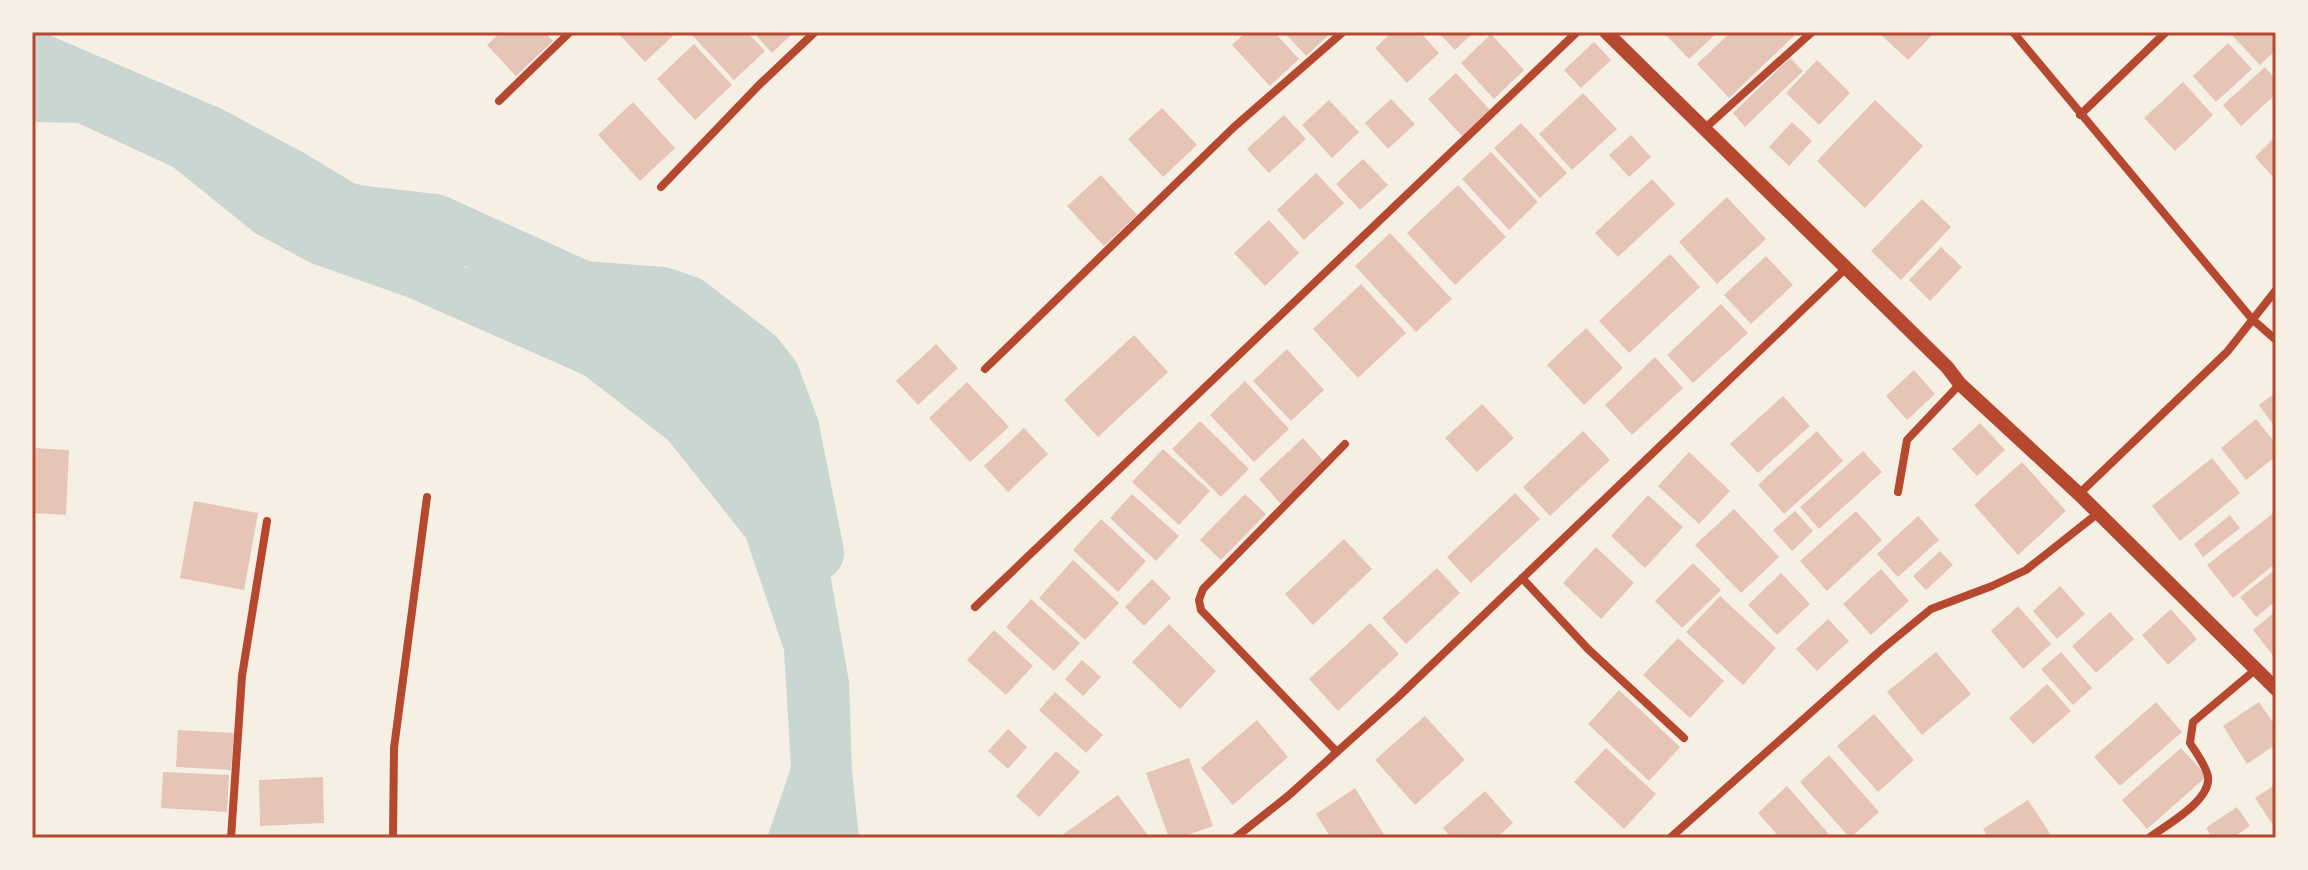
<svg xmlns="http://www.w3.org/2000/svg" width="2308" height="870" font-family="'Titillium Web',sans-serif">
  <rect width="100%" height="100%" fill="#f6efe4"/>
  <!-- water -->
  <path fill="#c9d6d2" d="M 32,32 L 42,32 L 222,109 L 306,154 L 400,211 L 466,268 L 591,269 L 690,325 L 768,407 L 821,521 L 849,682 L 852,771 L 859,838 L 767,838 L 791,767 L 784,650 L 746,538 L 668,440 L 584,375 L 407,297 L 311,263 L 255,233 L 173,167 L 78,123 L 32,122 Z"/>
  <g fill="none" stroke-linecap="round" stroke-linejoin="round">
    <!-- river -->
    <path stroke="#c9d6d2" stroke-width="56" d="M 335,207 L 357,213 L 435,222 L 583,289 L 662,295 L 688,304 L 756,356 L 772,376 L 791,427 L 816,553"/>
  </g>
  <!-- building -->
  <path fill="#e6c5b7" d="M 501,32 L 544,32 L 553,41 L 516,76 L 487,45 Z
    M 617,32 L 677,32 L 645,62 Z
    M 689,32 L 747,32 L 765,51 L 734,80 Z
    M 753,32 L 794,32 L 772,53 Z
    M 1246,32 L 1274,32 L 1299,59 L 1270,86 L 1232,45 Z
    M 1284,32 L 1332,32 L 1306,56 Z
    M 1392,32 L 1420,32 L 1439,53 L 1407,83 L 1375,48 Z
    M 1438,32 L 1474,32 L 1455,50 Z
    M 1663,32 L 1718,32 L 1689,59 Z
    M 1731,32 L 1798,32 L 1729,98 L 1697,64 Z
    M 1878,32 L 1935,32 L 1908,60 Z
    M 2229,32 L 2276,32 L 2276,50 L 2260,65 Z
    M 1491,34 L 1524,70 L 1494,99 L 1461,63 Z
    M 1594,42 L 1611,60 L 1581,88 L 1564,70 Z
    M 2228,43 L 2252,69 L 2216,102 L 2193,76 Z
    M 694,44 L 732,85 L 695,120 L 657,79 Z
    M 1790,58 L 1803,71 L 1745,127 L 1733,113 Z
    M 1817,60 L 1850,93 L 1819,125 L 1786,93 Z
    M 2265,67 L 2276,80 L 2276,94 L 2241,126 L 2223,105 Z
    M 1456,73 L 1490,110 L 1462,136 L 1428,99 Z
    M 2183,82 L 2213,115 L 2175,151 L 2144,118 Z
    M 1583,93 L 1617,129 L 1572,170 L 1539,134 Z
    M 1391,99 L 1415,124 L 1388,149 L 1365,123 Z
    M 1329,100 L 1359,132 L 1332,158 L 1302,125 Z
    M 1875,100 L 1923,146 L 1865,208 L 1817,161 Z
    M 633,102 L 675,148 L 640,181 L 598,135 Z
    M 1162,108 L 1197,145 L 1163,177 L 1128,139 Z
    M 1284,115 L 1306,139 L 1269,173 L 1247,149 Z
    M 1792,122 L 1812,141 L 1789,166 L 1769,147 Z
    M 1521,123 L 1567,173 L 1540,198 L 1494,148 Z
    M 1631,135 L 1651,157 L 1629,177 L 1609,155 Z
    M 2276,136 L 2276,180 L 2255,157 Z
    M 1491,152 L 1538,202 L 1509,230 L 1462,179 Z
    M 1363,159 L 1388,185 L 1360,210 L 1336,184 Z
    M 1316,173 L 1344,203 L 1304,240 L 1277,210 Z
    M 1101,175 L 1137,215 L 1104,246 L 1067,206 Z
    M 1652,179 L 1675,204 L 1618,257 L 1595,233 Z
    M 1458,185 L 1506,237 L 1455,285 L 1407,233 Z
    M 1727,197 L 1766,239 L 1717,284 L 1679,242 Z
    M 1922,199 L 1951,227 L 1901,280 L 1871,251 Z
    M 1269,220 L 1299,253 L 1265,286 L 1234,253 Z
    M 1390,233 L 1452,299 L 1416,332 L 1355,266 Z
    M 1941,247 L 1962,267 L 1930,301 L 1909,280 Z
    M 1670,254 L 1700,287 L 1629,353 L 1599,321 Z
    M 1766,256 L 1793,285 L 1751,324 L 1724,295 Z
    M 1361,284 L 1406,333 L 1358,378 L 1313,329 Z
    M 1721,304 L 1748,333 L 1693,383 L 1667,355 Z
    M 1586,328 L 1623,368 L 1584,405 L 1547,365 Z
    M 1134,335 L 1168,372 L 1098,437 L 1064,400 Z
    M 936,344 L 958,368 L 918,405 L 896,381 Z
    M 1287,349 L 1324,390 L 1291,421 L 1253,381 Z
    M 1655,357 L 1683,388 L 1632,435 L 1605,405 Z
    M 1914,370 L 1935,394 L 1907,420 L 1886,396 Z
    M 1245,381 L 1289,429 L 1254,462 L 1210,415 Z
    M 967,382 L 1009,427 L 970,462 L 929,418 Z
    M 2276,392 L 2276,424 L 2274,426 L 2259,405 Z
    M 1783,396 L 1810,426 L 1758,473 L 1730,444 Z
    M 1482,404 L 1514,438 L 1477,472 L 1445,438 Z
    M 2256,419 L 2276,444 L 2276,456 L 2246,480 L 2221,448 Z
    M 1200,421 L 1249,469 L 1221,497 L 1172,449 Z
    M 1980,423 L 2005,450 L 1977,476 L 1952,449 Z
    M 1024,428 L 1048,454 L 1008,492 L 984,466 Z
    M 1583,431 L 1610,460 L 1550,516 L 1523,487 Z
    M 1817,431 L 1843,461 L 1784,514 L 1758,485 Z
    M 1303,438 L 1325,463 L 1281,504 L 1259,479 Z
    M 34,448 L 69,450 L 66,515 L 32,513 Z
    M 1163,449 L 1210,491 L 1179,525 L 1132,482 Z
    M 1863,451 L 1882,472 L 1819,529 L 1800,507 Z
    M 1689,452 L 1730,491 L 1699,524 L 1658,486 Z
    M 2212,458 L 2240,493 L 2180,541 L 2152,506 Z
    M 2022,462 L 2066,511 L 2018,555 L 1974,505 Z
    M 1515,493 L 1540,519 L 1471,583 L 1447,557 Z
    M 1132,494 L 1179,536 L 1156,561 L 1110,518 Z
    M 1245,494 L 1266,514 L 1221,560 L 1200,540 Z
    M 1648,495 L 1683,527 L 1645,568 L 1611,536 Z
    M 194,501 L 258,513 L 244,590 L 180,578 Z
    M 1734,509 L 1779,557 L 1741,593 L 1695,545 Z
    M 1795,511 L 1813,531 L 1792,551 L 1773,530 Z
    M 1856,511 L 1882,540 L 1827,591 L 1800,561 Z
    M 2276,511 L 2276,563 L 2233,598 L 2207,565 Z
    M 2230,515 L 2240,528 L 2203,557 L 2194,544 Z
    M 1918,516 L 1939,540 L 1898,577 L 1877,554 Z
    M 1101,519 L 1146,561 L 1118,592 L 1073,550 Z
    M 1344,539 L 1372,569 L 1313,625 L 1285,594 Z
    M 1596,547 L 1634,583 L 1601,619 L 1563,583 Z
    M 1940,551 L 1953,565 L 1926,590 L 1913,576 Z
    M 1073,560 L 1119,603 L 1085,640 L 1039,598 Z
    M 1693,563 L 1721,590 L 1682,628 L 1655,601 Z
    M 1437,568 L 1460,593 L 1406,644 L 1382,618 Z
    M 1881,569 L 1909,601 L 1871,635 L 1843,604 Z
    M 2276,569 L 2276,601 L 2256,617 L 2240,597 Z
    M 1781,573 L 1810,604 L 1777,635 L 1748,605 Z
    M 1152,579 L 1171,598 L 1144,626 L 1125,607 Z
    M 2060,586 L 2085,614 L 2057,639 L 2033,611 Z
    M 1720,596 L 1776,648 L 1743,685 L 1686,632 Z
    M 1031,599 L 1080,643 L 1054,671 L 1006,627 Z
    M 2018,606 L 2051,644 L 2023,669 L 1991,631 Z
    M 2171,609 L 2197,639 L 2168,665 L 2142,635 Z
    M 2276,611 L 2276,656 L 2274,657 L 2253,630 Z
    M 2110,612 L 2134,639 L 2096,673 L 2072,646 Z
    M 1828,619 L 1849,641 L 1817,671 L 1796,649 Z
    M 1370,623 L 1399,654 L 1338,711 L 1309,679 Z
    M 1169,624 L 1216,671 L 1180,709 L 1132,662 Z
    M 994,630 L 1033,666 L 1006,695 L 967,660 Z
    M 1678,638 L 1724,681 L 1690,718 L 1643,675 Z
    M 1936,652 L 1971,694 L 1922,735 L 1887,692 Z
    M 2061,652 L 2092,688 L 2073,705 L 2041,669 Z
    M 1082,660 L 1101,677 L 1083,696 L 1065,679 Z
    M 2047,684 L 2071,711 L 2033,744 L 2009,718 Z
    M 1619,690 L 1680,747 L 1649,781 L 1588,724 Z
    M 1055,692 L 1103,735 L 1086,753 L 1039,710 Z
    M 2156,702 L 2182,732 L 2120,786 L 2094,757 Z
    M 2259,702 L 2276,727 L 2276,744 L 2247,764 L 2223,726 Z
    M 1874,714 L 1914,760 L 1878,792 L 1837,746 Z
    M 1425,716 L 1465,760 L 1415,805 L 1375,760 Z
    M 1257,720 L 1288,757 L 1233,805 L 1201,768 Z
    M 1008,729 L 1027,747 L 1008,769 L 988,751 Z
    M 178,730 L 234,733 L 231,770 L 176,767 Z
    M 1606,748 L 1656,794 L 1624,829 L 1574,782 Z
    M 2181,748 L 2207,776 L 2147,829 L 2122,800 Z
    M 1056,751 L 1080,772 L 1039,817 L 1016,796 Z
    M 1829,755 L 1879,812 L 1850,838 L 1800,782 Z
    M 1189,758 L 1213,826 L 1179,838 L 1169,838 L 1146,773 Z
    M 163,772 L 229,775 L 227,812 L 161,808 Z
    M 323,777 L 324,823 L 260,826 L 259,780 Z
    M 2276,784 L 2276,830 L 2255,798 Z
    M 1787,786 L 1828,833 L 1823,838 L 1780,838 L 1758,813 Z
    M 1355,788 L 1386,838 L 1331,838 L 1316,814 Z
    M 1485,791 L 1513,823 L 1496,838 L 1451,838 L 1443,828 Z
    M 1118,795 L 1147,834 L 1141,838 L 1058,838 Z
    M 2028,800 L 2053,838 L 1989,838 L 1983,829 Z
    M 2237,807 L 2250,826 L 2232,838 L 2212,838 L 2206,828 Z"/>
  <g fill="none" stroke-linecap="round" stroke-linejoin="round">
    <!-- minor -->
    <path stroke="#b5482f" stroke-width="8" d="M 2013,32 L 2252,319 L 2276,340
      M 499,101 L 570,32
      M 2080,115 L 2166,32
      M 1704,129 L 1812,32
      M 661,187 L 759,85 L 815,32
      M 985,369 L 1234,127 L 1343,32
      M 1898,492 L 1907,440 L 1960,384
      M 2079,494 L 2227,352 L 2276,290
      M 1522,578 L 1588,649 L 1684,738
      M 975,607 L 1577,32
      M 1337,752 L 1201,610 L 1199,600 L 1203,589 L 1345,444
      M 231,838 L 242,676 L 267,521
      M 393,838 L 394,748 L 427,497
      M 1235,838 L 1288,796 L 1398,697 L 1846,268
      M 1670,838 L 1881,650 L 1931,609 L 1992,586 L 2026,570 L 2097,514
      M 2149,838 C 2166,825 2211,801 2208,777 C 2206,765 2196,753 2190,743 L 2193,722 L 2255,670"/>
    <!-- tertiary -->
    <path stroke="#b5482f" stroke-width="14" d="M 1606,32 L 1947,367 L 1960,384 L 2079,494 L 2276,689"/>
  </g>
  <!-- border -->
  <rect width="2308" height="870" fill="none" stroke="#f6efe4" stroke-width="68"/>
  <rect x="34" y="34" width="2240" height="802" fill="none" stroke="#b5482f" stroke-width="3"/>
</svg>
